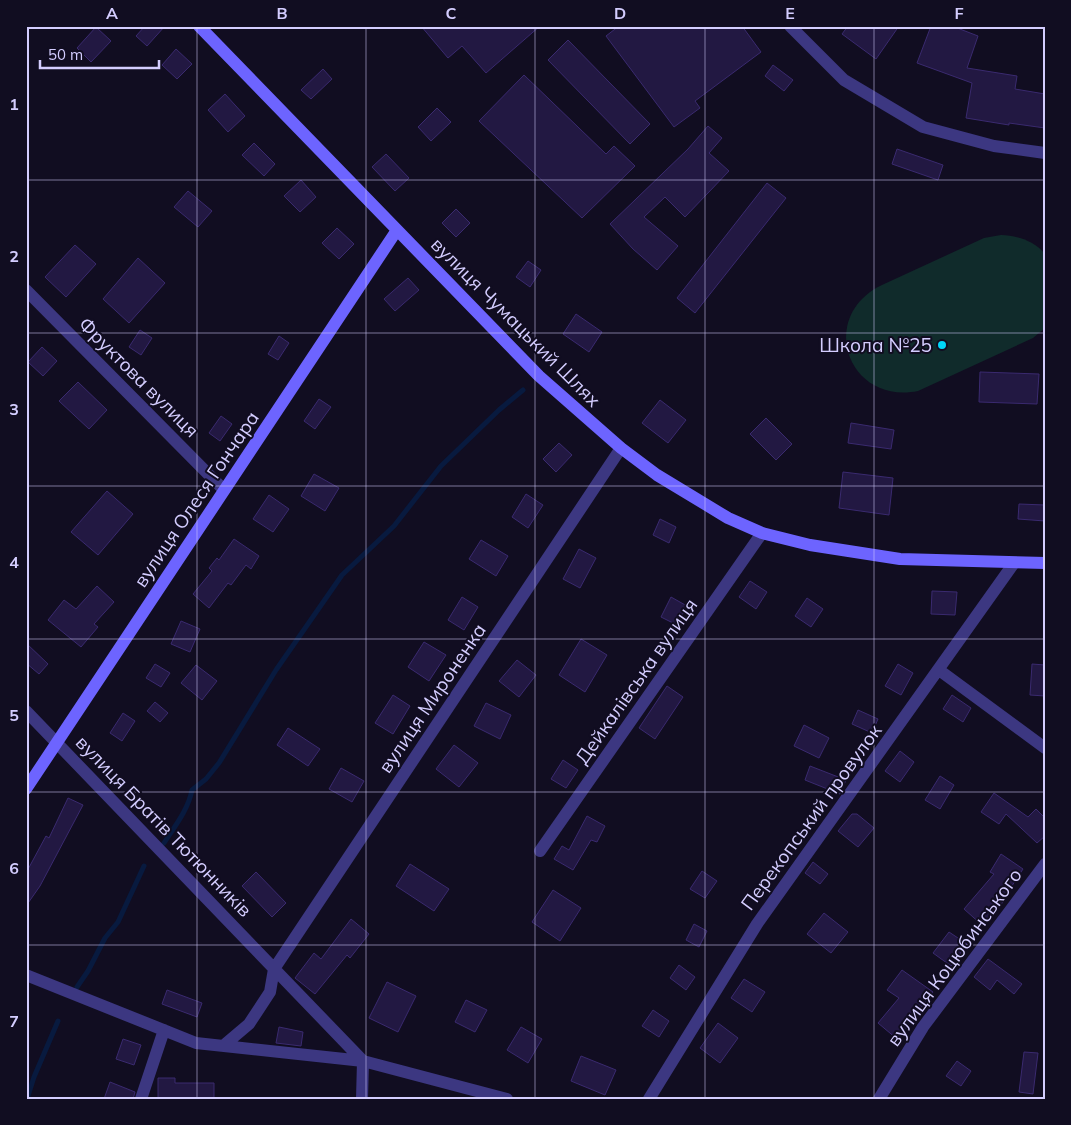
<svg xmlns="http://www.w3.org/2000/svg" width="1071" height="1125" font-family="Mulish,sans-serif">
  <rect width="100%" height="100%" fill="#110d21"/>
  <!-- green -->
  <path fill="#102b2b" d="M 1001,235 C 1018,236 1033,240 1045,254 L 1045,328 L 1033,338 L 918,391 C 847,405 817,316 882,285 L 984,238 Z"/>
  <g fill="none" stroke-linecap="round" stroke-linejoin="round">
    <!-- stream -->
    <path stroke="#081a3f" stroke-width="5" d="M 164,843 C 175,826 188,810 192,790 L 206,779 L 219,763 L 276,670 L 342,575 L 394,526 L 441,466 L 499,410 L 523,390
      M 77,987 L 88,971 L 105,938 L 118,922 L 144,866
      M 27,1099 L 34,1077 L 58,1021"/>
  </g>
  <!-- building -->
  <path fill="#221842" stroke="#3a2a6f" d="M 145,26 L 165,26 L 147,46 L 136,36 Z
    M 421,26 L 540,26 L 486,73 L 462,46 L 448,58 Z
    M 619,26 L 742,26 L 761,52 L 695,101 L 700,108 L 674,127 L 606,36 Z
    M 848,26 L 899,26 L 876,59 L 842,34 Z
    M 931,26 L 952,26 L 978,36 L 967,68 L 1017,76 L 1015,89 L 1045,94 L 1045,128 L 1009,123 L 1009,125 L 966,118 L 972,83 L 917,63 Z
    M 96,27 L 111,41 L 91,62 L 77,48 Z
    M 568,40 L 650,124 L 630,144 L 548,60 Z
    M 176,49 L 192,64 L 177,79 L 162,65 Z
    M 773,65 L 793,80 L 784,91 L 765,76 Z
    M 323,69 L 332,79 L 311,99 L 301,90 Z
    M 524,75 L 606,154 L 614,146 L 635,166 L 582,218 L 479,121 Z
    M 225,94 L 245,116 L 228,132 L 208,110 Z
    M 437,108 L 451,122 L 431,141 L 418,127 Z
    M 708,126 L 722,138 L 709,153 L 729,171 L 685,217 L 665,197 L 644,217 L 678,246 L 657,270 L 633,249 L 610,224 L 688,149 Z
    M 254,143 L 275,164 L 264,176 L 242,155 Z
    M 897,149 L 943,165 L 938,180 L 892,164 Z
    M 386,154 L 409,178 L 395,191 L 372,167 Z
    M 301,180 L 316,197 L 300,212 L 284,196 Z
    M 767,183 L 786,198 L 695,313 L 677,298 Z
    M 188,191 L 212,211 L 198,227 L 174,207 Z
    M 456,209 L 470,223 L 456,237 L 442,223 Z
    M 337,228 L 354,244 L 339,259 L 322,243 Z
    M 75,245 L 96,264 L 66,297 L 45,277 Z
    M 138,258 L 165,283 L 129,323 L 103,299 Z
    M 528,261 L 541,270 L 530,287 L 516,277 Z
    M 408,278 L 419,290 L 395,311 L 384,299 Z
    M 576,314 L 602,332 L 589,352 L 563,334 Z
    M 140,330 L 152,338 L 141,355 L 129,347 Z
    M 279,336 L 289,343 L 278,360 L 268,354 Z
    M 42,347 L 57,361 L 43,376 L 28,362 Z
    M 980,372 L 1039,374 L 1037,404 L 979,402 Z
    M 78,382 L 107,410 L 89,429 L 59,401 Z
    M 319,399 L 331,407 L 315,429 L 304,421 Z
    M 660,400 L 686,420 L 668,443 L 642,423 Z
    M 221,416 L 232,424 L 220,441 L 209,433 Z
    M 766,418 L 792,444 L 776,460 L 750,434 Z
    M 851,423 L 894,430 L 891,449 L 848,443 Z
    M 559,443 L 572,455 L 556,472 L 543,459 Z
    M 843,472 L 893,478 L 889,515 L 839,508 Z
    M 314,474 L 339,488 L 325,511 L 301,496 Z
    M 107,491 L 133,514 L 98,555 L 71,532 Z
    M 526,494 L 543,505 L 528,528 L 512,517 Z
    M 269,495 L 289,509 L 273,532 L 253,519 Z
    M 1019,504 L 1045,505 L 1045,521 L 1018,519 Z
    M 660,519 L 676,527 L 669,543 L 653,535 Z
    M 234,539 L 259,556 L 251,569 L 246,565 L 231,585 L 228,583 L 209,608 L 193,594 L 212,571 L 209,568 L 217,558 L 219,560 Z
    M 481,540 L 508,556 L 496,576 L 469,559 Z
    M 579,549 L 596,558 L 580,588 L 563,579 Z
    M 750,581 L 767,592 L 756,609 L 739,597 Z
    M 97,586 L 114,602 L 94,624 L 98,627 L 81,647 L 48,620 L 64,600 L 76,609 Z
    M 932,591 L 957,592 L 955,615 L 931,614 Z
    M 462,597 L 478,607 L 464,630 L 448,620 Z
    M 671,597 L 687,606 L 677,625 L 661,617 Z
    M 807,598 L 823,609 L 811,627 L 795,616 Z
    M 181,621 L 200,629 L 190,652 L 171,644 Z
    M 581,639 L 607,655 L 585,692 L 559,675 Z
    M 424,642 L 446,655 L 429,681 L 408,667 Z
    M 26,643 L 48,664 L 39,674 L 26,663 Z
    M 517,660 L 536,675 L 519,697 L 499,681 Z
    M 155,664 L 170,673 L 161,687 L 146,678 Z
    M 898,664 L 913,673 L 901,695 L 885,686 Z
    M 1032,664 L 1045,665 L 1045,696 L 1030,695 Z
    M 196,665 L 217,681 L 202,700 L 181,683 Z
    M 667,686 L 683,697 L 655,739 L 639,728 Z
    M 393,695 L 410,706 L 393,734 L 375,723 Z
    M 952,695 L 971,708 L 963,722 L 943,709 Z
    M 155,702 L 168,713 L 160,722 L 147,711 Z
    M 486,703 L 511,715 L 500,739 L 474,726 Z
    M 858,710 L 878,719 L 872,733 L 852,724 Z
    M 123,713 L 135,721 L 122,741 L 110,733 Z
    M 804,725 L 829,738 L 819,758 L 794,746 Z
    M 288,728 L 320,749 L 308,766 L 277,745 Z
    M 454,745 L 478,763 L 459,787 L 436,769 Z
    M 900,751 L 914,762 L 900,782 L 885,771 Z
    M 563,760 L 578,770 L 566,788 L 551,779 Z
    M 810,766 L 846,780 L 840,794 L 805,780 Z
    M 341,768 L 364,781 L 352,802 L 329,789 Z
    M 940,776 L 954,785 L 940,809 L 925,800 Z
    M 994,793 L 1028,817 L 1036,809 L 1045,818 L 1045,836 L 1037,843 L 1006,814 L 999,824 L 981,812 Z
    M 68,798 L 83,805 L 40,886 L 26,906 L 26,873 L 46,836 L 49,838 Z
    M 852,814 L 857,814 L 874,828 L 858,847 L 838,831 Z
    M 587,816 L 605,826 L 597,842 L 591,840 L 573,870 L 554,859 L 562,846 L 569,850 Z
    M 1001,854 L 1023,869 L 1002,901 L 1003,902 L 983,926 L 964,909 L 994,874 L 990,872 Z
    M 813,862 L 828,874 L 820,884 L 805,873 Z
    M 410,864 L 449,889 L 434,911 L 396,886 Z
    M 702,871 L 717,881 L 705,898 L 690,889 Z
    M 256,872 L 286,903 L 272,917 L 242,886 Z
    M 553,890 L 581,908 L 560,941 L 532,922 Z
    M 824,913 L 848,932 L 831,953 L 807,934 Z
    M 351,919 L 369,934 L 350,958 L 347,955 L 315,994 L 295,978 L 314,953 L 321,959 Z
    M 694,924 L 707,931 L 699,947 L 686,940 Z
    M 949,932 L 967,944 L 951,966 L 933,953 Z
    M 988,959 L 1022,984 L 1014,994 L 997,980 L 990,990 L 974,977 Z
    M 679,965 L 695,977 L 686,990 L 670,978 Z
    M 902,970 L 933,992 L 897,1039 L 878,1023 L 899,998 L 887,990 Z
    M 744,979 L 765,992 L 752,1012 L 731,998 Z
    M 387,982 L 416,996 L 398,1032 L 369,1018 Z
    M 167,990 L 202,1003 L 197,1017 L 162,1004 Z
    M 466,1000 L 487,1010 L 475,1032 L 455,1022 Z
    M 653,1010 L 669,1021 L 659,1037 L 642,1026 Z
    M 718,1023 L 738,1038 L 720,1063 L 700,1048 Z
    M 279,1027 L 303,1032 L 301,1046 L 276,1043 Z
    M 521,1027 L 542,1039 L 528,1063 L 507,1050 Z
    M 123,1039 L 141,1045 L 134,1065 L 116,1059 Z
    M 1024,1052 L 1038,1053 L 1033,1094 L 1019,1092 Z
    M 581,1056 L 616,1070 L 605,1095 L 571,1081 Z
    M 957,1061 L 971,1071 L 961,1086 L 946,1076 Z
    M 158,1078 L 175,1078 L 175,1083 L 214,1083 L 214,1099 L 158,1099 Z
    M 110,1082 L 135,1092 L 133,1099 L 104,1099 Z"/>
  <g fill="none" stroke-linecap="round" stroke-linejoin="round">
    <!-- minor -->
    <path stroke="#3c3781" stroke-width="12" d="M 790,26 L 844,80 L 923,127 L 994,146 L 1045,153
      M 26,290 L 224,490
      M 939,670 L 1045,748
      M 26,711 L 363,1061 L 362,1099
      M 540,851 L 762,533
      M 26,975 L 196,1043 L 363,1061 L 507,1099
      M 223,1046 L 249,1024 L 270,992 L 274,969 L 621,448
      M 141,1099 L 164,1030
      M 649,1099 L 757,924 L 1014,563
      M 879,1099 L 923,1027 L 1045,864"/>
    <!-- secondary -->
    <path stroke="#6d64ff" stroke-width="12" d="M 199,26 L 539,376 L 621,448 L 657,475 L 728,518 L 762,533 L 810,545 L 900,559 L 1045,563
      M 26,789 L 397,230"/>
  </g>
  <!-- grid -->
  <path fill="none" stroke="#d4cdff" stroke-width="1" stroke-opacity="0.55" d="M 197,26 L 197,1099M 366,26 L 366,1099M 535,26 L 535,1099M 705,26 L 705,1099M 874,26 L 874,1099M 26,180 L 1045,180M 26,333 L 1045,333M 26,486 L 1045,486M 26,639 L 1045,639M 26,792 L 1045,792M 26,945 L 1045,945"/>
  <!-- markers -->
  <circle fill="#00d7f8" stroke="#110d21" stroke-width="2" cx="942" cy="345" r="5"/>
  <g text-anchor="middle" stroke-width="4" stroke-linejoin="round" paint-order="stroke">
    <!-- street labels -->
    <g font-size="19" fill="#d4cdff" stroke="#110d21">
      <text transform="translate(516 322) rotate(45)" y="7">вулиця Чумацький Шлях</text>
      <text transform="translate(139 377) rotate(45)" y="7">Фруктова вулиця</text>
      <text transform="translate(196 499) rotate(-56)" y="7">вулиця Олеся Гончара</text>
      <text transform="translate(636 681) rotate(-55)" y="7">Дейкалівська вулиця</text>
      <text transform="translate(432 698) rotate(-56)" y="7">вулиця Мироненка</text>
      <text transform="translate(811 817) rotate(-54)" y="7">Перекопський провулок</text>
      <text transform="translate(164 826) rotate(46)" y="7">вулиця Братів Тютюнників</text>
      <text transform="translate(954 957) rotate(-54)" y="7">вулиця Коцюбинського</text>
    </g>
    <!-- poi labels -->
    <g font-size="19" fill="#d4cdff" stroke="#110d21" text-anchor="end">
      <text x="932" y="352">Школа №25</text>
    </g>
  </g>
  <!-- border -->
  <rect width="1071" height="1125" fill="none" stroke="#110d21" stroke-width="55"/>
  <!-- scale -->
  <path d="M40 60v8h119v-8" fill="none" stroke="#d4cdff" stroke-width="2.5"/>
  <text x="48" y="60" font-size="15" fill="#d4cdff" stroke="#110d21" stroke-width="4" paint-order="stroke">50 m</text>
  <rect x="28" y="28" width="1016" height="1070" fill="none" stroke="#d4cdff" stroke-width="2"/>
  <g font-size="16" text-anchor="middle" font-weight="bold" fill="#d4cdff">
    <text x="112" y="19">A</text>
    <text x="282" y="19">B</text>
    <text x="451" y="19">C</text>
    <text x="620" y="19">D</text>
    <text x="790" y="19">E</text>
    <text x="959" y="19">F</text>
    <text x="14" y="110">1</text>
    <text x="14" y="262">2</text>
    <text x="14" y="415">3</text>
    <text x="14" y="568">4</text>
    <text x="14" y="721">5</text>
    <text x="14" y="874">6</text>
    <text x="14" y="1027">7</text>
  </g>
</svg>
